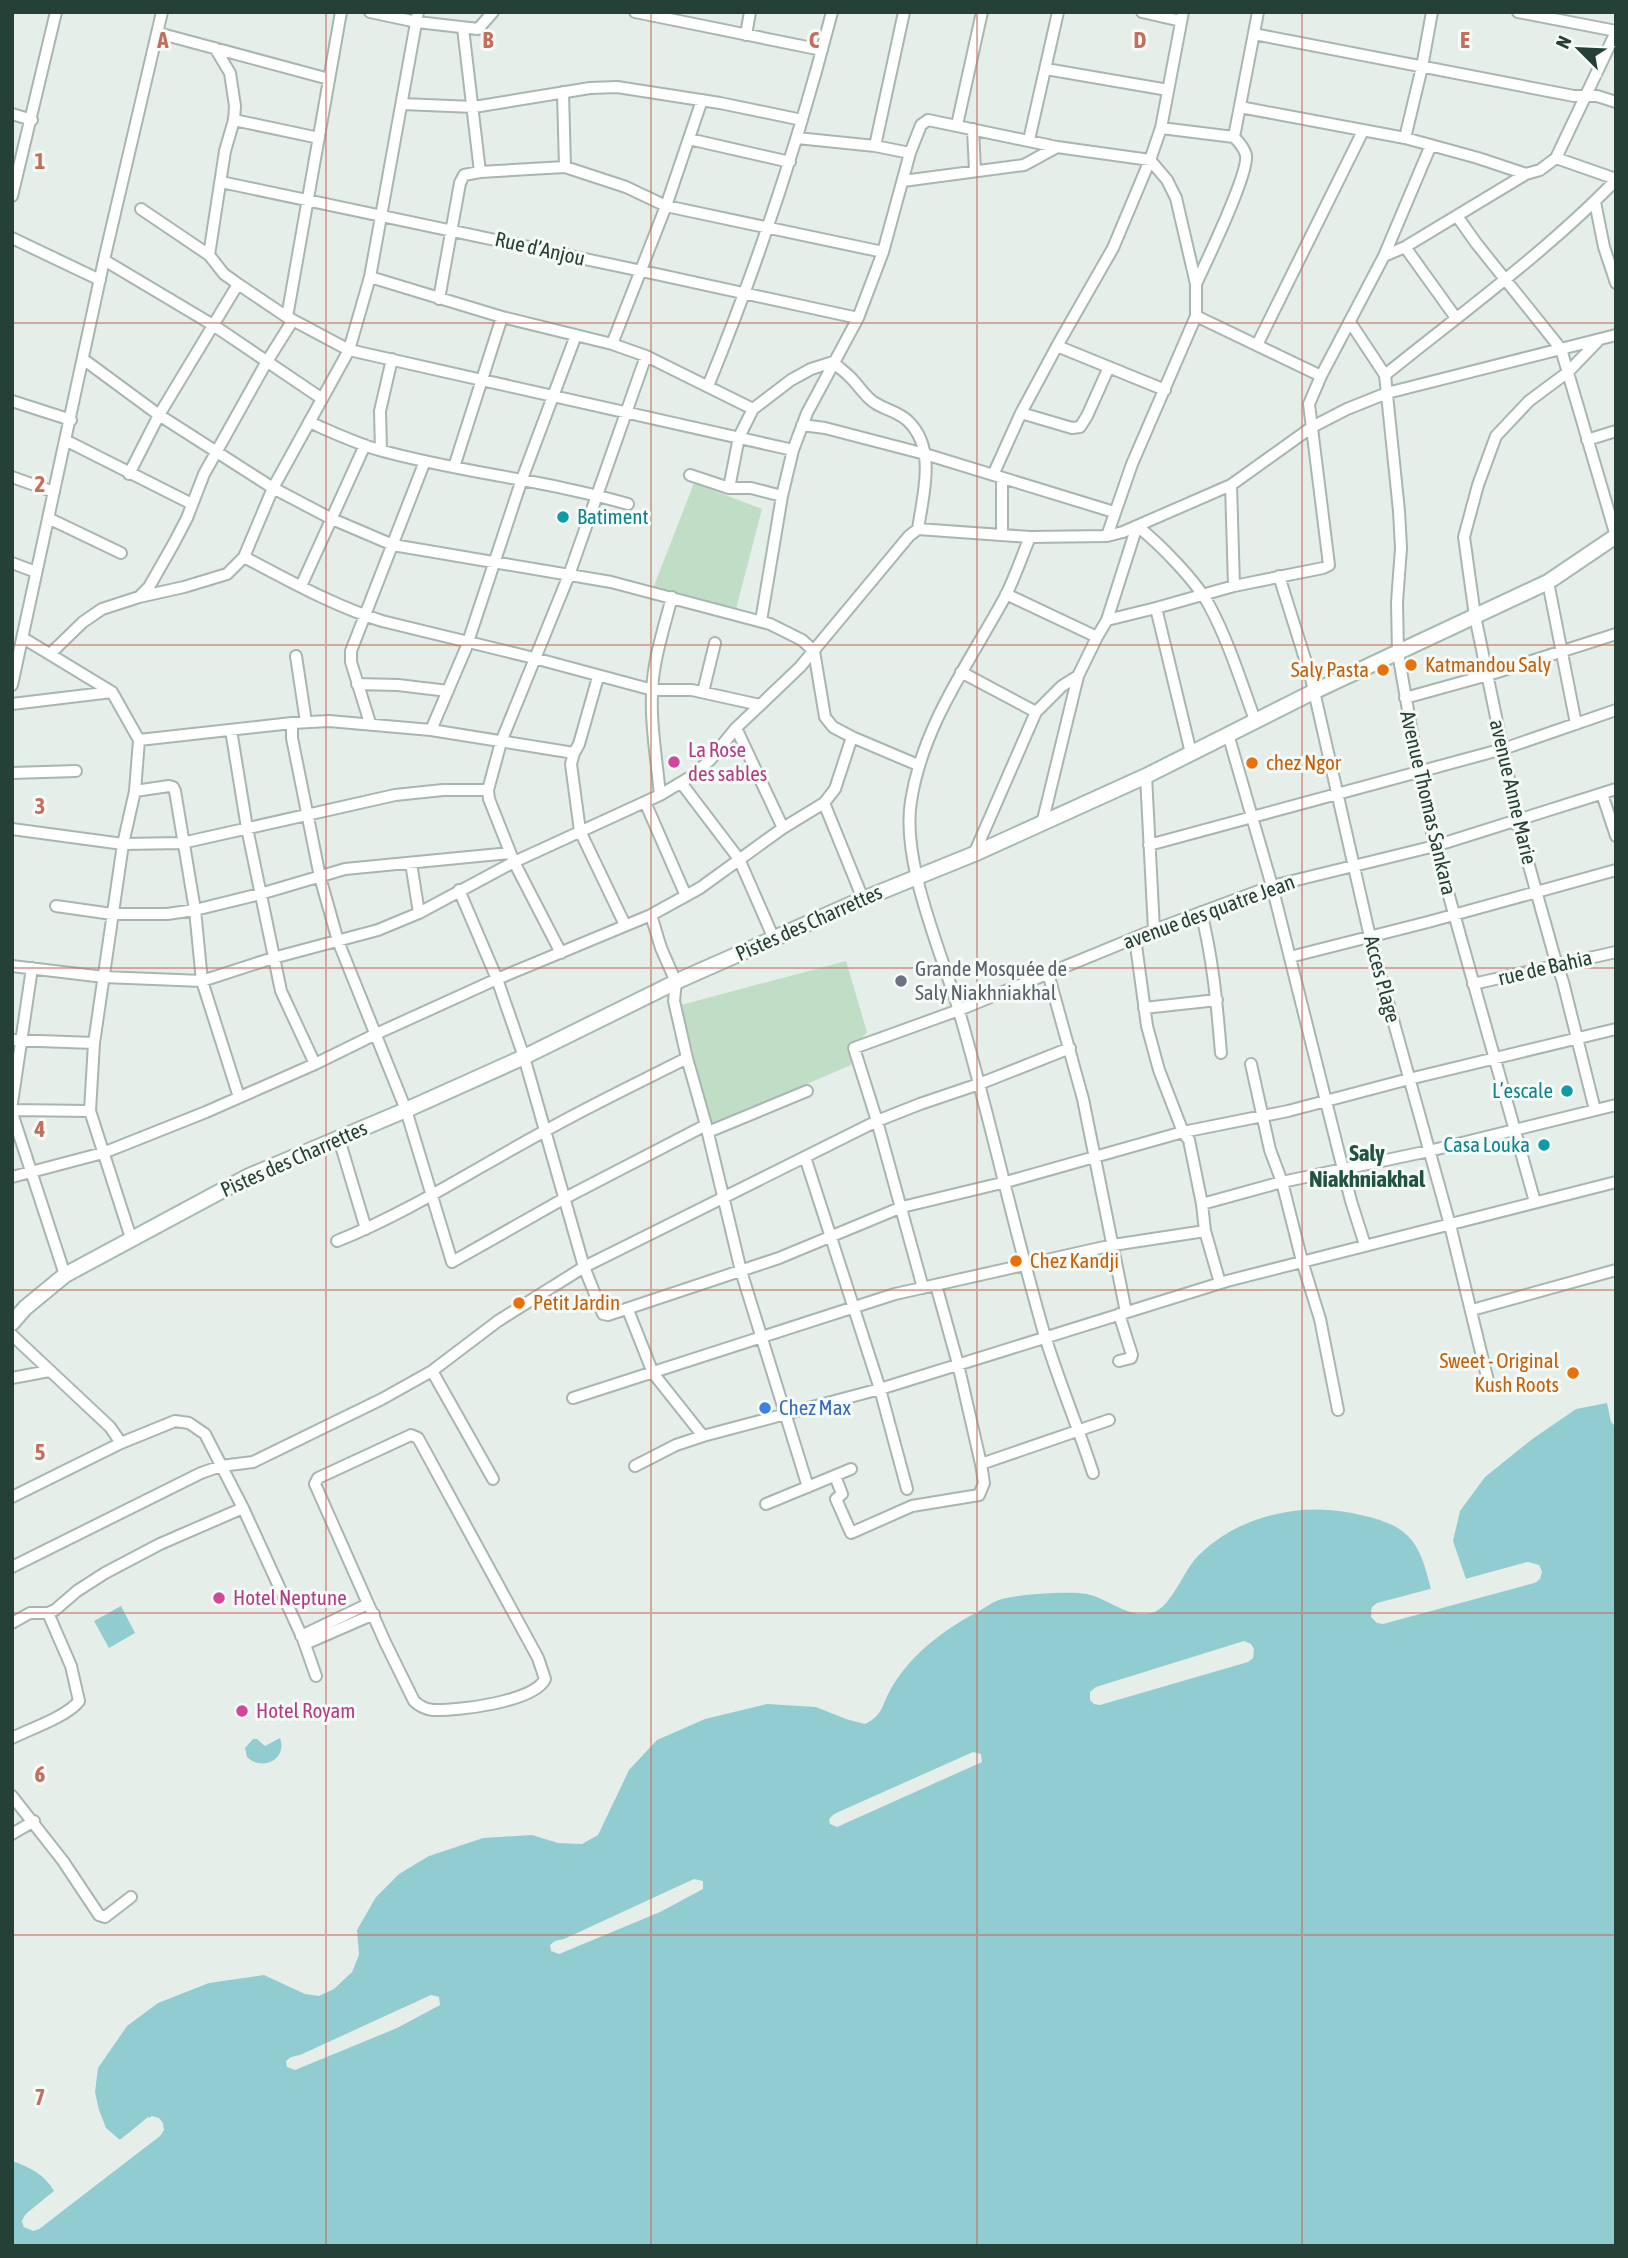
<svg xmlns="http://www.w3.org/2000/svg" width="1628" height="2258" font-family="'Asap Condensed',sans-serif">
  <rect width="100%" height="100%" fill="#e6eeea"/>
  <!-- green -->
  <path fill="#c0dec5" d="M 694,483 L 762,509 L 735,613 L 652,591 Z
    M 846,961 L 867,1032 L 853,1050 L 851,1065 L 711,1125 L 681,1005 Z"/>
  <!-- water -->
  <path fill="#91cdd0" d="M 1607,1403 L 1611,1422 L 1616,1427 L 1616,2246 L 12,2246 L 12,2161 C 30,2167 45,2175 54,2191 L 27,2213 L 22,2221 L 24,2227 L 39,2229 L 162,2133 L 163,2123 L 148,2117 L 120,2140 L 106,2128 L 99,2110 L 95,2092 L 98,2068 L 127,2026 L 158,2003 L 209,1983 L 264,1975 L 305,1994 L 319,1996 L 334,1989 L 352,1972 L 359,1955 L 357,1930 L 376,1897 L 399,1874 L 429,1856 L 483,1838 L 532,1835 L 558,1843 L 582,1844 L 598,1835 L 629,1770 L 657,1740 L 705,1719 L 767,1704 L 816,1707 L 846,1719 L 865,1724 C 884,1715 882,1703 892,1687 C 912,1653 945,1629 979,1611 C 986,1607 994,1601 1002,1599 C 1020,1594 1069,1591 1087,1594 C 1109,1599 1129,1619 1152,1613 C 1172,1607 1184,1569 1198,1556 C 1241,1513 1308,1500 1365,1516 C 1380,1519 1397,1525 1408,1536 C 1422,1550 1426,1571 1431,1589 L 1375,1605 L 1371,1610 L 1377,1623 L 1537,1582 L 1541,1568 L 1528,1562 L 1466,1579 L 1453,1541 L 1460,1511 L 1485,1477 L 1531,1440 L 1576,1409 Z
    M 121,1606 L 135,1633 L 109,1648 L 94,1621 Z
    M 280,1738 C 288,1759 262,1772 247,1757 L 245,1748 L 253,1739 L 257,1739 L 265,1746 Z"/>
  <!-- pier -->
  <path fill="#e6eeea" d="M 1528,1562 L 1539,1565 L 1542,1572 L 1540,1579 L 1534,1583 L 1383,1624 L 1377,1623 L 1371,1617 L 1372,1607 L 1377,1603 L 1434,1588 L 1432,1592 L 1379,1607 L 1375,1609 L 1374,1616 L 1378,1620 L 1382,1620 L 1533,1580 L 1537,1577 L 1538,1572 L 1536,1567 L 1532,1565 L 1466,1583 L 1462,1580 Z
    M 1244,1641 L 1251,1644 L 1254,1649 L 1253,1658 L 1248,1662 L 1100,1705 L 1094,1704 L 1090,1700 L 1090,1692 L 1096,1687 Z
    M 973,1752 L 981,1754 L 982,1762 L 837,1827 L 830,1824 L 829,1819 L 834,1814 Z
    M 694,1879 L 703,1881 L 703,1889 L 660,1912 L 559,1954 L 551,1951 L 550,1945 L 555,1941 L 564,1939 Z
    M 431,1995 L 439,1997 L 440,2005 L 397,2028 L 295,2070 L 287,2067 L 286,2061 L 291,2057 L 300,2055 Z
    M 152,2116 L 159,2118 L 163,2123 L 164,2130 L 160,2136 L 39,2229 L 33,2231 L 24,2227 L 22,2221 L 25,2215 L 57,2189 L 57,2194 L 27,2217 L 26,2221 L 29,2226 L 37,2226 L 158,2133 L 160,2124 L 152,2120 L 122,2143 L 117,2142 Z"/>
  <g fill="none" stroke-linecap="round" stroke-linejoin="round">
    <defs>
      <path id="minor" d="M 370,12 L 417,22 L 478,29 L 493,12
        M 635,12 L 822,50
        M 1142,12 L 1181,21
        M 1518,12 L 1616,31
        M 158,33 L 329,79
        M 1254,34 L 1574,96 L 1597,96 L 1616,102
        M 746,35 L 750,12
        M 215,48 L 230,73 L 235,106 L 234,120 L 225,151 L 209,255 L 224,274 L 238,284
        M 1046,69 L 1168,90
        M 563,92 L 565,167
        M 402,104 L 474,107 L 590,88 L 617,87 L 720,103 L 802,120
        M 1240,107 L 1405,138 L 1478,158 L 1526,174
        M 12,114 L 32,120
        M 234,120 L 319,138
        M 957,125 L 982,12
        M 1161,128 L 1234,137 C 1239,142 1244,148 1246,155 C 1249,174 1206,262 1196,284
        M 973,129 L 975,171
        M 1234,137 L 1258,12
        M 797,138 L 875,146 L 910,153
        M 1405,138 L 1422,67 L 1432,12
        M 689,139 L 790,162
        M 1029,140 L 1058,12
        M 875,146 L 904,12
        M 1556,158 L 1616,179
        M 480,172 L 565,167 L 626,187 L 666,206 L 883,252
        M 903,181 L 1024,165 L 1057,147
        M 221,182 C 433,227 646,271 858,318
        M 12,196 L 56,12
        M 1595,202 L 1604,247 L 1616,283
        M 141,209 L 209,255
        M 1457,216 L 1476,243 L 1561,349 L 1616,536
        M 12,238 L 100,280
        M 1405,247 L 1456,318
        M 1384,256 L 1405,247 L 1526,174 L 1540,170 L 1556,158 L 1616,32
        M 104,260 L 213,325 L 321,398
        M 370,277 L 502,317 L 612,344 L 646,356 L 753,409
        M 439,299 L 460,183 L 464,175 L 480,172 L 463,28
        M 1196,316 L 1321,376
        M 287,317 L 341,12
        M 1350,322 L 1385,375 L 1399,511 L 1401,548 L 1397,602 L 1398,653 L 1419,773 L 1435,846 L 1535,1202
        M 612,344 L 666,206 L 702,100
        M 1257,345 L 1363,131
        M 1057,346 L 1165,390
        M 83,359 L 159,415 L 273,488 L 332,519 L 393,545 L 611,582 L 770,624 L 802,640 L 814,651 L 825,717 L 833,727 L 852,737
        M 1385,375 C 1463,312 1546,252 1616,180
        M 708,386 C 758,264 799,140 832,12
        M 12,401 L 71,420
        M 1021,413 L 1072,428 L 1080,427 L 1087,416 L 1109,367
        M 309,422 C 332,432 355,443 379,450 C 461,473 546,480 628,504
        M 802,425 L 825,428 L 925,454 L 1114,512
        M 65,440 L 192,504
        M 1587,440 L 1616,431
        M 381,450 L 380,411 L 392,359
        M 454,467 L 502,317
        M 129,474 L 159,415 L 238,284 L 287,317 L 349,350 L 793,450
        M 690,475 L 729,488 L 751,488 L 782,496
        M 993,475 L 1021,413 L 1057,346 L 1113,248 L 1150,160 L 1161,128 L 1183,12
        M 12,477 L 54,492
        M 1231,485 L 1234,586
        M 729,488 L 739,437 L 753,409 L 791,380 L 811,369 L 833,362 C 838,367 844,371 849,376 C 858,384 865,397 875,403 C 886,410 899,412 908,421 C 937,449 923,494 918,529
        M 48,518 L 121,553
        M 1002,534 L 1002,478
        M 1030,537 C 1022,556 1015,577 1006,595 C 970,662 923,724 911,801 C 901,862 941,951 959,1011 C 990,1117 1013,1226 1044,1333 C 1058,1380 1078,1426 1093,1473
        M 244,557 C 288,580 334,606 382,621 L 534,658 L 653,690 L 692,690 L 760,705
        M 12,563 L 36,572
        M 1279,576 L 1311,678 L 1370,937 L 1450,1225 L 1488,1381
        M 1548,582 L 1576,724
        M 301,586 L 365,445
        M 1006,594 L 1097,637
        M 139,597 L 149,587 L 174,543 L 187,518 L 204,474 L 266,363 L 293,320
        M 1156,608 L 1191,753
        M 1107,620 L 1156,608 L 1234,586 L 1323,568 L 1329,565 L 1309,404 L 1321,376 L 1384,256 L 1431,145
        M 761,621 L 782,496 L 793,450 L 807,413 L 858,318 L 883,252 L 910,153 L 921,125 L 928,120 L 1057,147 L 1150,160 L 1167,180 L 1176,198 L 1196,284 L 1196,316 L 1132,464 L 1107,536
        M 23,638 L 112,692 L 139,740 L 135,791 L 123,844 L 94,1043 L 90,1111 L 131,1238
        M 51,653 L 83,622 L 102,609 L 139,597 L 184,587 L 227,574 L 244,557 L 273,488 L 349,350 L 370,277 L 418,12
        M 296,656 L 306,722
        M 961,672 L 1036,712
        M 598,677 L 579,744 L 574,753 L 571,764 L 580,831 L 625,925
        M 357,684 L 398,685 L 448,691
        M 12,685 L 104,260 L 162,12
        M 703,692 L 715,643
        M 1405,698 L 1488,675 L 1616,634
        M 12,704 L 112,692
        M 292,723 L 292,738 L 320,877 L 338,941 L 406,1110 L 452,1262 L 565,1198 L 706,1125
        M 370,723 L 351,662 L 351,651 L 425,461
        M 736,728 L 783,828
        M 231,730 L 247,828 L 281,991 L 315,1064
        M 431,730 L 466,648 L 522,479 L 576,335
        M 1228,734 L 1272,886 L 1351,1201 L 1365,1245
        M 139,740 L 292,723 L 329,721 L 431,730 L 574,753
        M 12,773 L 76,771
        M 1146,776 L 1154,930
        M 682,784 L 739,859 L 774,939
        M 135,791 L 169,786 L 173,787 L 175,791 L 195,910 L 202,981 L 239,1097
        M 1602,794 L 1616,836
        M 660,795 C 656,752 647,708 655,665 C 659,642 666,620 672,597
        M 645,802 L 686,896
        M 824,803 L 863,899
        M 1042,824 L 1078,676
        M 12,829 L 123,844 L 182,843 L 395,795 L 443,790 L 488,790
        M 1149,845 L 1503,749 L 1616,710
        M 974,854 L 1036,712 L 1062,686 L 1078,676 L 1097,637 L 1107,620 L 1137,526 C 1159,543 1196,581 1209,605 C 1229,642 1241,682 1255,720
        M 411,863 L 419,913
        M 459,890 L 497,979 L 524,1057 L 584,1267 L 603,1314 L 608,1315 L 779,1258 L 902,1207 L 1006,1182 L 1183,1132 L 1288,1111 L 1409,1079 L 1616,1029
        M 56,906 L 112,914 L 167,914 L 195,910 L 260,894 L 345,869 L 510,853
        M 1201,912 C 1213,959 1217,1005 1221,1053
        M 651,915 L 661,948 L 676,982 L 674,1001 L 687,1058 L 706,1125 L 741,1271 L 808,1487
        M 1135,938 L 1147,1026 L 1159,1070 L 1183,1132 L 1189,1140 L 1202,1204 L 1205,1231 L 1220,1283
        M 561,953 L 514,862 L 489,799 L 488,790 L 501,742 L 569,575 L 646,356
        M 1290,957 L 1428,922 L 1616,870
        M 12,966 L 104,977 L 202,981 L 273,958 L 378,930 L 419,913 L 514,862 L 660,795 L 692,776 L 710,760 L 736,728 L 800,667 L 909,536 L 918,529 L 1030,537 L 1107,536 L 1123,532 L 1231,485 L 1312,427 L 1347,409 L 1387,393 L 1616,335
        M 1048,973 L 1083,1099 L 1126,1312
        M 1473,984 L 1616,952
        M 1144,1008 L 1217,1000
        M 12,1040 L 94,1043
        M 1251,1064 L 1270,1150 L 1282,1182 L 1302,1261 L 1320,1319 L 1338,1410
        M 12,1103 L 32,968
        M 12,1110 L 90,1111
        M 1595,1110 L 1563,982 L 1554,955 L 1521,837 L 1475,616 L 1464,537 L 1478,485 L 1496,436 L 1529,401 L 1568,372 L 1597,342
        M 12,1113 L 65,1275
        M 708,1132 L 807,1091
        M 339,1139 L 366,1229
        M 805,1157 L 880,1389 L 907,1489
        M 12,1177 L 103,1153 L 206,1112 L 315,1064 L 376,1034 L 497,979 L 651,915 L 700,888 L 783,828 L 824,803 L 835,789 L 852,737 L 918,765
        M 1202,1204 L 1282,1182 L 1429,1151 L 1616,1105
        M 337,1241 C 410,1212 476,1168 545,1131 C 591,1105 640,1082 687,1058
        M 923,1288 L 877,1121 L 854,1048 L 959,1010 L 1154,930 L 1272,886 L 1435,846 L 1616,789
        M 628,1310 L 653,1373 L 703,1436
        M 1472,1310 L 1616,1270
        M 1119,1314 L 1132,1355 L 1131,1358 L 1119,1361
        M 12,1335 L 110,1427 L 121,1443 L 12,1497
        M 432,1371 L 493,1479
        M 12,1378 L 49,1371
        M 573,1398 L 895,1294 L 1113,1245 L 1205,1231
        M 411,1435 L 418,1438 L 538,1658 L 545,1679 C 534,1702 457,1711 433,1710 C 425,1709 420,1707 414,1701 L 385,1642 L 315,1484 L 318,1478 Z
        M 121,1443 L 175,1421 L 189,1423 L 205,1434 L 243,1508 L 303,1639 L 316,1676
        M 981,1464 L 1109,1420
        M 635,1466 L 676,1445 L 703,1436 L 880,1389 L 1227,1281 L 1616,1182
        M 835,1476 L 842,1494 L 836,1499 L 851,1533 L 912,1506 L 979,1495 L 984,1483 L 981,1464 L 958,1364 L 936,1285
        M 766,1504 L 851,1469
        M 12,1567 L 201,1473 L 221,1466 L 253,1462 L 382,1399 L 432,1371 L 498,1321 L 584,1267 L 877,1121 L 920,1104 L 979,1084 L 1070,1048
        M 12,1623 L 30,1613 L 48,1613 L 55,1610 L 77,1591 L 105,1573 L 160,1544 L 243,1508
        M 301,1636 L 368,1604
        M 305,1644 L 374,1614
        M 12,1738 C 30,1729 68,1716 79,1701 L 71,1666 L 48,1613
        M 12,1796 L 63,1861 L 99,1915 L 105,1917 L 131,1897
        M 12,1834 L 34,1821"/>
      <path id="secondary" d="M 12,1323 L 25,1308 L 65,1275 L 249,1176 L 406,1110 L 524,1057 L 682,979 L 863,899 L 974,854 L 1146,776 L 1313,692 L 1548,582 L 1616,536"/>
    </defs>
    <!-- minor casing -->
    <use href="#minor" stroke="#a8b6b0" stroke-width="14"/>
    <!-- secondary casing -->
    <use href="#secondary" stroke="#a5bab0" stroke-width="18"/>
    <!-- minor -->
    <use href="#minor" stroke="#fff" stroke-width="10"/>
    <!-- secondary -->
    <use href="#secondary" stroke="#fff" stroke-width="14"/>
  </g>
  <!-- grid -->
  <path fill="none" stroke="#c46e5c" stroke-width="2" stroke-opacity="0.55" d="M 326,12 L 326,2246M 651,12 L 651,2246M 977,12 L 977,2246M 1302,12 L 1302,2246M 12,323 L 1616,323M 12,645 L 1616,645M 12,968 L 1616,968M 12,1290 L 1616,1290M 12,1613 L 1616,1613M 12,1935 L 1616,1935"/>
  <!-- markers -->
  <g fill="#0f9aa8" stroke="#f7fbf8" stroke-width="2.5">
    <circle cx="563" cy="517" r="7"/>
    <circle cx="1567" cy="1091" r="7"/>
    <circle cx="1544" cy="1145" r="7"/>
  </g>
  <g fill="#e8710a" stroke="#f7fbf8" stroke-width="2.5">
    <circle cx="1411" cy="665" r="7"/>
    <circle cx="1383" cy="670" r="7"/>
    <circle cx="1252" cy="763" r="7"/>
    <circle cx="1016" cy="1261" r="7"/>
    <circle cx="519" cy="1303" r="7"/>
    <circle cx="1573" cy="1373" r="7"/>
  </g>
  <g fill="#d1479c" stroke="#f7fbf8" stroke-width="2.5">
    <circle cx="674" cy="762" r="7"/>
    <circle cx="219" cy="1598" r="7"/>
    <circle cx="242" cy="1711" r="7"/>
  </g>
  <circle fill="#6b7280" stroke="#f7fbf8" stroke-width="2.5" cx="901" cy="981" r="7"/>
  <circle fill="#3f7fe0" stroke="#f7fbf8" stroke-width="2.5" cx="765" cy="1408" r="7"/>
  <g text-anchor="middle" stroke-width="6" stroke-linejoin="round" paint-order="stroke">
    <!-- street labels -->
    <g font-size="21" fill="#254036" stroke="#f7fbf8">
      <text transform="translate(540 249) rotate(13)" y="7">Rue d’Anjou</text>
      <text transform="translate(1513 792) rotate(77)" y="7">avenue Anne Marie</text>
      <text transform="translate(1428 803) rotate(77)" y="7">Avenue Thomas Sankara</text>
      <text transform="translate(1209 912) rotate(-20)" y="7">avenue des quatre Jean</text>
      <text transform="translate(809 923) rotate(-24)" y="7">Pistes des Charrettes</text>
      <text transform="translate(1545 968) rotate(-13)" y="7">rue de Bahia</text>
      <text transform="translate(1382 979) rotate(75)" y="7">Acces Plage</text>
      <text transform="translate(294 1159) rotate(-24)" y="7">Pistes des Charrettes</text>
    </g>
    <!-- culture labels -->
    <g font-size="21" fill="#0d838f" stroke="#f7fbf8" text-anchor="end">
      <text x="577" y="524" text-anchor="start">Batiment</text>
      <text x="1553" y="1098">L’escale</text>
      <text x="1530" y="1152">Casa Louka</text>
    </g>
    <!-- food labels -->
    <g font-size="21" fill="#c56008" stroke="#f7fbf8" text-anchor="start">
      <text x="1425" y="672">Katmandou Saly</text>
      <text x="1369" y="677" text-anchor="end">Saly Pasta</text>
      <text x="1266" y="770">chez Ngor</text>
      <text x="1030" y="1268">Chez Kandji</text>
      <text x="533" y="1310">Petit Jardin</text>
      <text x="1559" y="1368" text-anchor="end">Sweet - Original<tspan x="1559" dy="24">Kush Roots</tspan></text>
    </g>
    <!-- hotel labels -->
    <g font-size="21" fill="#b23c85" stroke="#f7fbf8" text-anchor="start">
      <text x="688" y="757">La Rose<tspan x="688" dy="24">des sables</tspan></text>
      <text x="233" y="1605">Hotel Neptune</text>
      <text x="256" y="1718">Hotel Royam</text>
    </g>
    <!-- worship labels -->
    <g font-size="21" fill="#5b616d" stroke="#f7fbf8" text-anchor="start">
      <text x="915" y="976">Grande Mosquée de<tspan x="915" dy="24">Saly Niakhniakhal</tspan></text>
    </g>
    <!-- shop labels -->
    <g font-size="21" fill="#366cbe" stroke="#f7fbf8" text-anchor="start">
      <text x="779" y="1415">Chez Max</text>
    </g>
    <!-- neighbourhood labels -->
    <g font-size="23" font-weight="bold" fill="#225241" stroke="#f7fbf8">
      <text x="1367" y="1161">Saly<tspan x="1367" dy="26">Niakhniakhal</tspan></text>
    </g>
  </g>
  <g font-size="23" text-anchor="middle" font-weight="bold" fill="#c46e5c" stroke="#f7fbf8" stroke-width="6" stroke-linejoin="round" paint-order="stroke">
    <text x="163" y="48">A</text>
    <text x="488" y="48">B</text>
    <text x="814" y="48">C</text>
    <text x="1140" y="48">D</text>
    <text x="1465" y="48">E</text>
    <text x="40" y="169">1</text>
    <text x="40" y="492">2</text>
    <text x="40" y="814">3</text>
    <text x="40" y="1137">4</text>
    <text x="40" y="1460">5</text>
    <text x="40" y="1782">6</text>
    <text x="40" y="2105">7</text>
  </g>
  <!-- border -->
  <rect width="1628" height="2258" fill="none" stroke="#254036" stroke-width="28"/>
  <!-- north arrow -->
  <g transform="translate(1579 49) rotate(294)" stroke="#f7fbf8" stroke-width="5" paint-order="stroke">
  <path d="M0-5L12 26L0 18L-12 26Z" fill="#254036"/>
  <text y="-10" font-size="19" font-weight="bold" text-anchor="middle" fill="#254036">N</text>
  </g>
</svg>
